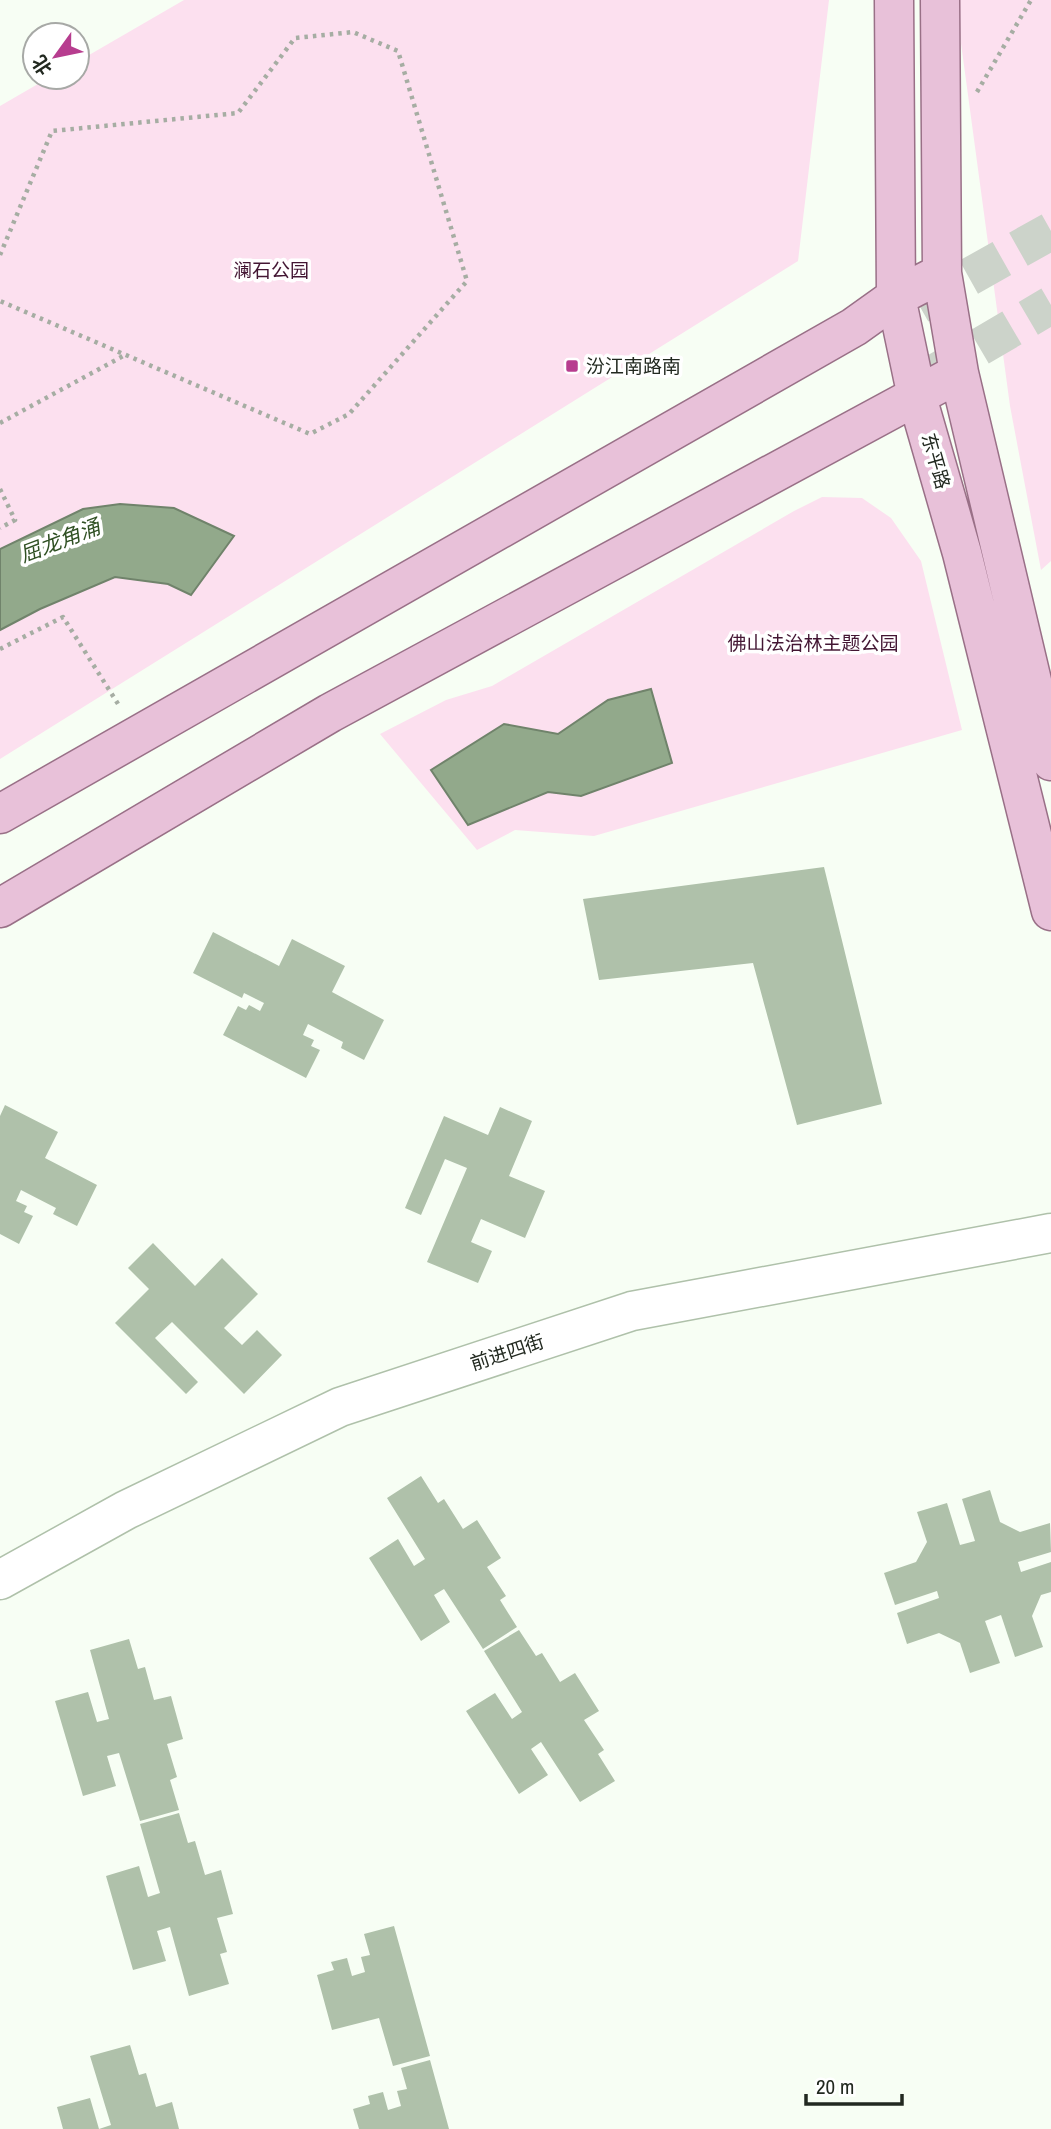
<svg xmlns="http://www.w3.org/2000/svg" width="1051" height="2129" font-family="'Archivo Narrow','Noto Sans SC',sans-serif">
  <rect width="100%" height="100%" fill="#f7fef4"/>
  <!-- green -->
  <path fill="#fce0ef" d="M 184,0 L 829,0 L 798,261 L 0,759 L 0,106 L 50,77 L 77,77 L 77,62 Z
    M 960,0 L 1051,0 L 1051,561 L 1041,570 L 1010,406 L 958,21 Z
    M 822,497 L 862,498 L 891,518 L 921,561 L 962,730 L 594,836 L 515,830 L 477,850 L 380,734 L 446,700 L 492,686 L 794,511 Z"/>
  <!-- water -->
  <path fill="#92a98b" stroke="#70836b" stroke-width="2" d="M 120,504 L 174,508 L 234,536 L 191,595 L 168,584 L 115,577 L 40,609 L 0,630 L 0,549 L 83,509 Z
    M 651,689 L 672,763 L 581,796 L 548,792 L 468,825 L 431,770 L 504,724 L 558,734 L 608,700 Z"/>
  <!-- building -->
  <path fill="#afc1aa" d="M 824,867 L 882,1104 L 797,1125 L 753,963 L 599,980 L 583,899 Z
    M 213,932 L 279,966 L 292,939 L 345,966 L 332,992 L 384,1020 L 364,1060 L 341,1048 L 343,1042 L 308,1024 L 303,1035 L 314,1040 L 311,1046 L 320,1050 L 306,1078 L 223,1035 L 238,1006 L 246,1010 L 249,1005 L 260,1011 L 264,1003 L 244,993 L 242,998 L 193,973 Z
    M 5,1105 L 58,1132 L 45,1158 L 97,1185 L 77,1226 L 53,1214 L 56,1208 L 21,1190 L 16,1201 L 27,1206 L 24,1212 L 33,1216 L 19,1244 L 0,1234 L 0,1116 Z
    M 500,1107 L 532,1121 L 509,1176 L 545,1191 L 525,1238 L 481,1219 L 471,1242 L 492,1251 L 478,1283 L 427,1262 L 467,1168 L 445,1159 L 421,1215 L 405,1208 L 444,1116 L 488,1135 Z
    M 153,1243 L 195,1286 L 222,1258 L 258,1294 L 224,1328 L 242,1345 L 257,1330 L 282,1355 L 244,1394 L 172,1322 L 155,1338 L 198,1382 L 186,1394 L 115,1323 L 149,1289 L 128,1268 Z
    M 421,1476 L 438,1503 L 444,1499 L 463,1529 L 477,1520 L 501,1558 L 487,1567 L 506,1596 L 500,1600 L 517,1627 L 483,1649 L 444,1589 L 434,1595 L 450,1622 L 421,1641 L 369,1558 L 398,1539 L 414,1566 L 425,1559 L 387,1498 Z
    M 990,1490 L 1000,1522 L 1020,1532 L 1050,1523 L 1051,1552 L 1018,1562 L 1021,1572 L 1051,1562 L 1051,1592 L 1041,1595 L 1032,1616 L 1043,1647 L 1015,1657 L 1001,1615 L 985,1621 L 1000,1663 L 970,1673 L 960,1643 L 939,1633 L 907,1644 L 897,1613 L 939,1598 L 937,1591 L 895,1605 L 884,1573 L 916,1562 L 927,1542 L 917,1512 L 947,1503 L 960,1545 L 975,1541 L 962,1499 Z
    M 519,1630 L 536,1656 L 542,1653 L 560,1682 L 575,1673 L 599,1711 L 584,1720 L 604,1750 L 598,1754 L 615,1781 L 580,1802 L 541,1742 L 531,1749 L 548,1775 L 519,1794 L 466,1711 L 495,1693 L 512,1719 L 522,1712 L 484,1651 Z
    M 129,1639 L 138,1669 L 145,1667 L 154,1700 L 171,1696 L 183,1739 L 167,1744 L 177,1777 L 170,1780 L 179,1810 L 140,1821 L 119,1753 L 107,1756 L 116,1786 L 83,1796 L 55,1701 L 88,1692 L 97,1722 L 109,1719 L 90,1650 Z
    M 179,1813 L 188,1843 L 195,1841 L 205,1875 L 221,1870 L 233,1914 L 217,1918 L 227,1952 L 220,1954 L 229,1984 L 189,1996 L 170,1927 L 157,1931 L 166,1961 L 133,1970 L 106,1876 L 139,1866 L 148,1897 L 160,1893 L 140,1824 Z
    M 394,1926 L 430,2056 L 393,2066 L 379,2018 L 332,2030 L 317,1975 L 334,1970 L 331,1962 L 347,1958 L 352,1976 L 365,1972 L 361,1957 L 370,1955 L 364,1934 Z
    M 130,2045 L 139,2075 L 146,2073 L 156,2107 L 172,2102 L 179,2129 L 99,2129 L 111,2125 L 90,2056 Z
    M 430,2060 L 449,2129 L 359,2129 L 353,2109 L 370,2104 L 368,2096 L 383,2092 L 388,2110 L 401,2106 L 397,2091 L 407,2089 L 401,2068 Z
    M 90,2098 L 99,2129 L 63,2129 L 57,2107 Z"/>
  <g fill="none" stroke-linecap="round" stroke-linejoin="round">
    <!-- major-tunnel -->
    <path stroke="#ccd3ca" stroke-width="38" stroke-dasharray="38 19" stroke-linecap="butt" d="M 919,305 L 1051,231
      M 930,376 L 1051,305"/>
    <defs>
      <path id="minor" d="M 0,1580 L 126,1510 L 340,1407 L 632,1311 L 1051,1233"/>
      <path id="major" d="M 894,0 L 896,297 L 917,397 L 962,553 L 1051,911
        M 940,0 L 942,273 L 959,373 L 1051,761
        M 0,814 L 854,327 L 896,297 L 942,273
        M 0,908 L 330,713 L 959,373"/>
    </defs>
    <!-- minor casing -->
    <use href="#minor" stroke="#afc1aa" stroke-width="41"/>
    <!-- major casing -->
    <use href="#major" stroke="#997087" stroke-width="41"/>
    <!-- path -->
    <path stroke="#a6ada3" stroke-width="4.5" stroke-dasharray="3.5 5" stroke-linecap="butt" d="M 977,92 L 1031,0
      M 0,255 L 52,131 L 238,113 L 295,38 L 353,32 L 398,51 L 467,281 L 349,414 L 310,434 L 0,301
      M 0,423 L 125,355
      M 0,489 L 15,520 L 0,528
      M 0,649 L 63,617 L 120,707"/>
    <!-- minor -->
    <use href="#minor" stroke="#fff" stroke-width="38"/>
    <!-- major -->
    <use href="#major" stroke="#e8c1d9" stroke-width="38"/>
  </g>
  <!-- markers -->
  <rect fill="#b73d8f" stroke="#fff" stroke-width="2.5" x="565" y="359" width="14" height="14" rx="3.5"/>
  <g text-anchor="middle" stroke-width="7" stroke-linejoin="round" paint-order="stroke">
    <!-- park labels -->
    <g font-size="19" fill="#431633" stroke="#fff">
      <text x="271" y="277">澜石公园</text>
      <text x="813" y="650">佛山法治林主题公园</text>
    </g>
    <!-- poi labels -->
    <g font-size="19" fill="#222920" stroke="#fff" text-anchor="start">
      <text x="586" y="373">汾江南路南</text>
    </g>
    <!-- street labels -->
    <g font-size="19" fill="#222920" stroke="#fff">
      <text transform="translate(936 461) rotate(74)" y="7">东平路</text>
      <text transform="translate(507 1352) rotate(-18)" y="7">前进四街</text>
    </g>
    <!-- water labels -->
    <g font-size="21" font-style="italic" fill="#305124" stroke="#fff">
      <text transform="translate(60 541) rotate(-21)" y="7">屈龙角涌</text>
    </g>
  </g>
  <!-- north arrow -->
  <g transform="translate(56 56) rotate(237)"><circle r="33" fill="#ffffff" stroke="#a7a9a6" stroke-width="2"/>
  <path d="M0-5L12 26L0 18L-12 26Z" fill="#b73d8f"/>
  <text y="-10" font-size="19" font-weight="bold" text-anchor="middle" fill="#222920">北</text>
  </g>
  <!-- scale -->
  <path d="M806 2094v10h96v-10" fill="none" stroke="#222920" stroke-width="3.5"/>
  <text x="816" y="2094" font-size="21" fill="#222920" stroke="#ffffff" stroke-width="5" paint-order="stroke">20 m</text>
</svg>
